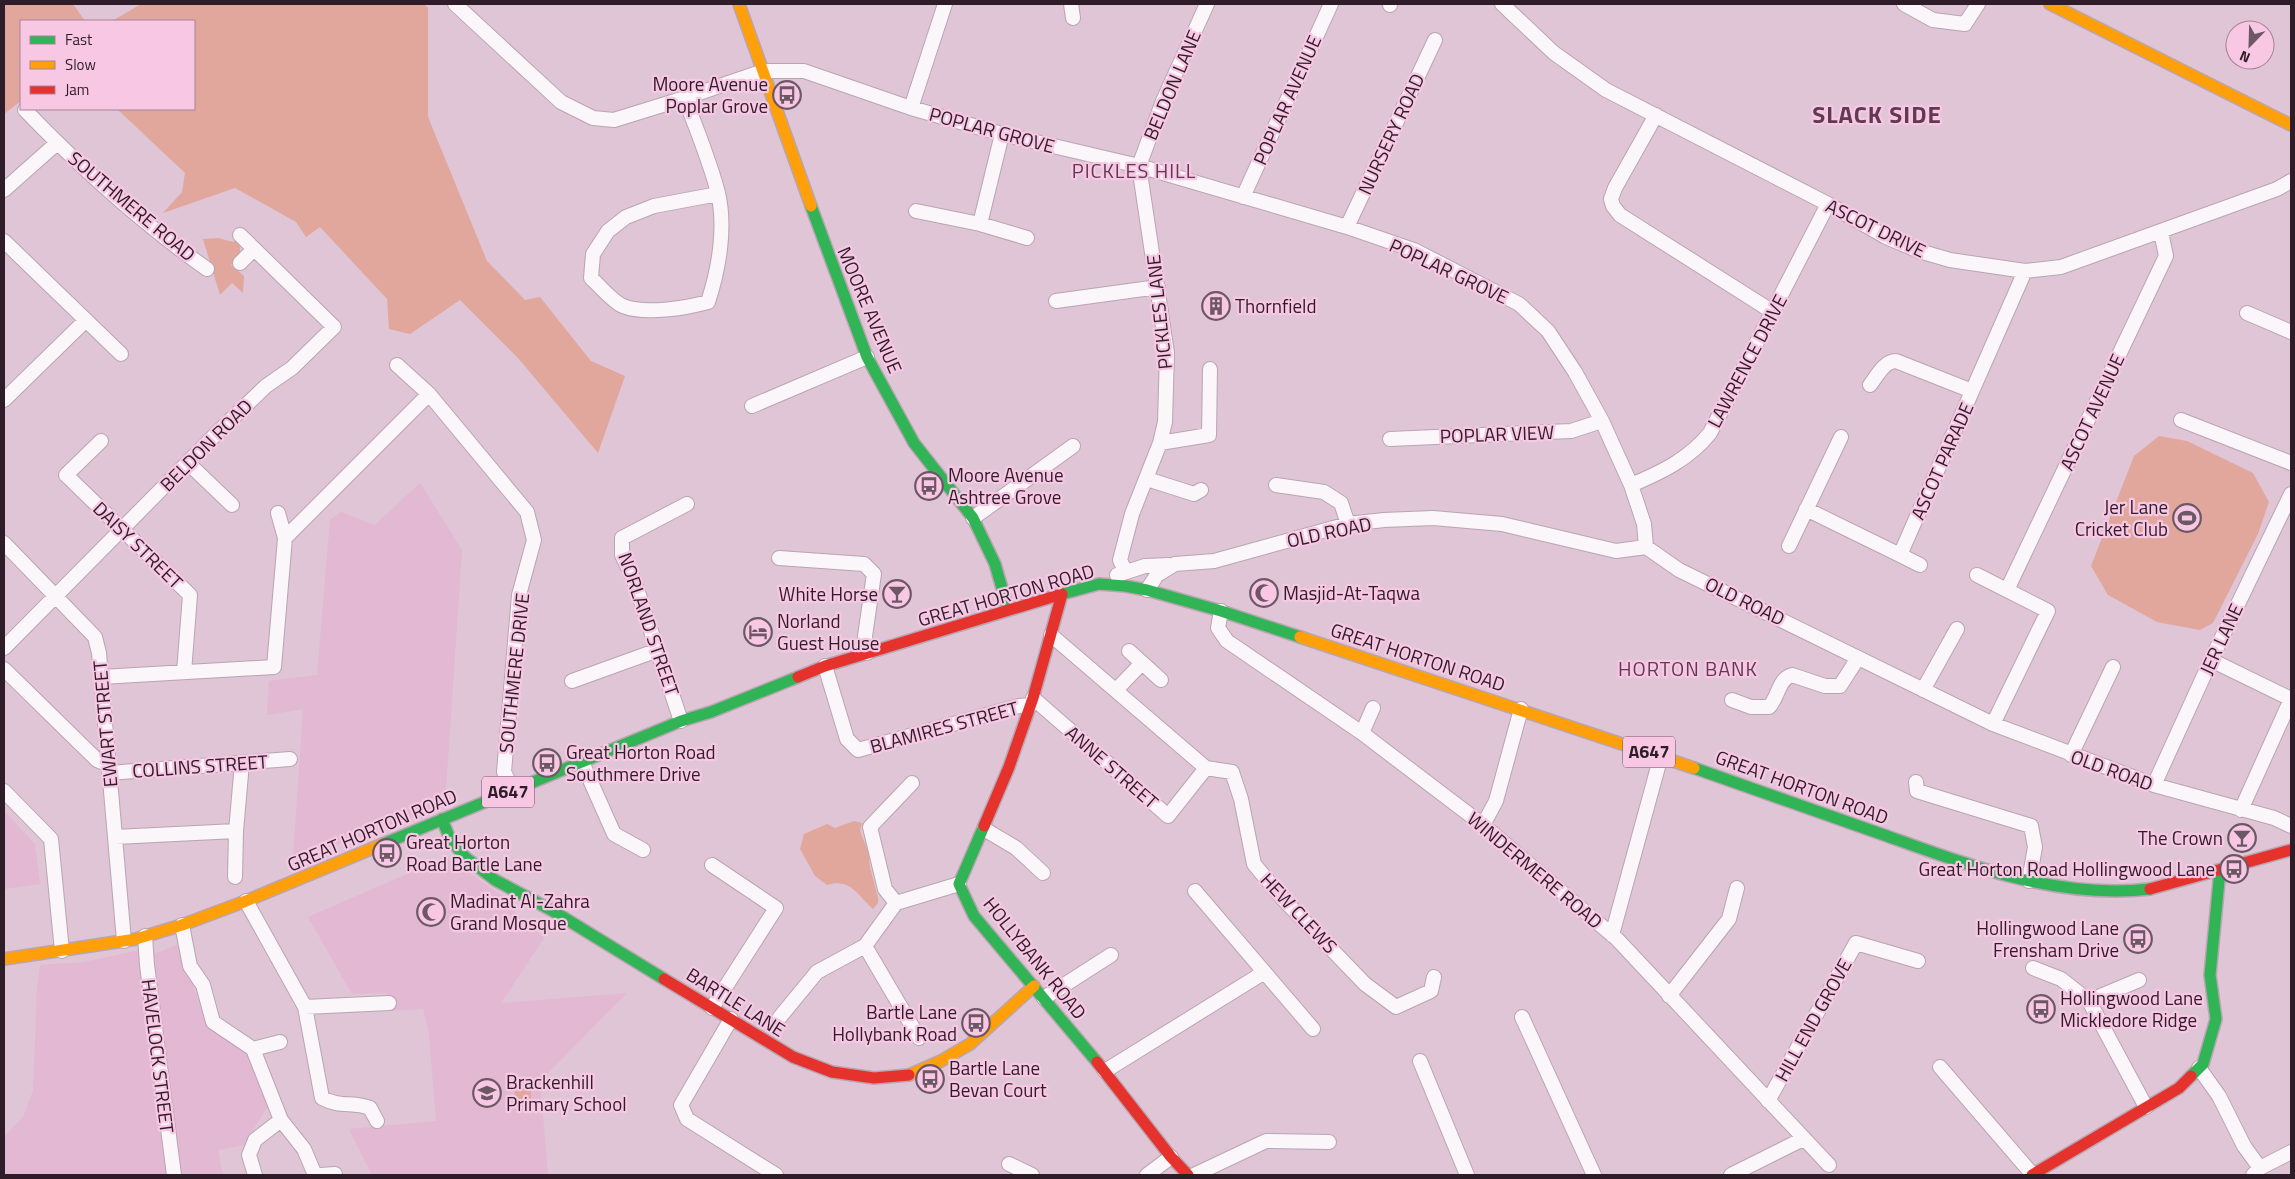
<svg xmlns="http://www.w3.org/2000/svg" width="2295" height="1179" font-family="'Titillium Web',sans-serif">
  <rect width="100%" height="100%" fill="#dfc5d5"/>
  <!-- built -->
  <path fill="#e2b8d2" d="M 420,483 L 462,550 L 445,805 L 293,860 L 303,709 L 267,715 L 269,681 L 317,675 L 330,520 L 341,512 L 375,525 Z
    M 4,811 L 35,844 L 40,884 L 4,889 Z
    M 446,857 L 513,903 L 512,910 L 544,938 L 501,1003 L 627,993 L 540,1081 L 548,1175 L 372,1175 L 349,1129 L 436,1121 L 429,1034 L 423,1009 L 390,1011 L 387,993 L 352,994 L 308,917 Z
    M 178,944 L 208,1028 L 245,1050 L 277,1091 L 244,1145 L 218,1150 L 223,1175 L 181,1175 L 179,1160 L 180,1175 L 4,1175 L 4,1137 L 23,1117 L 33,1091 L 37,989 L 40,965 L 84,962 L 154,947 L 155,954 Z"/>
  <!-- green -->
  <path fill="#e1a79d" d="M 4,4 L 73,4 L 85,21 L 21,21 L 21,101 L 4,114 Z
    M 141,4 L 424,4 L 428,8 L 428,117 L 487,261 L 525,300 L 540,297 L 591,361 L 625,376 L 598,453 L 518,358 L 460,300 L 410,334 L 389,329 L 387,299 L 320,227 L 306,237 L 296,222 L 235,188 L 163,213 L 182,192 L 185,173 L 117,109 L 194,109 L 194,21 L 112,21 Z
    M 218,238 L 233,242 L 237,240 L 240,243 L 240,255 L 231,265 L 244,276 L 243,293 L 232,283 L 220,295 L 203,239 Z
    M 2159,436 L 2187,441 L 2253,473 L 2269,502 L 2258,534 L 2213,623 L 2200,630 L 2157,622 L 2108,595 L 2091,566 L 2134,456 Z
    M 854,821 L 862,823 L 860,831 L 868,851 L 870,867 L 878,898 L 878,903 L 873,909 C 857,895 851,878 827,885 L 815,876 L 800,849 L 804,834 L 827,824 L 835,828 Z
    M 530,1079 L 532,1110 L 516,1111 L 514,1080 Z"/>
  <g fill="none" stroke-linecap="round" stroke-linejoin="round">
    <defs>
      <path id="street" d="M 455,4 L 561,102 L 593,118 L 614,120 L 685,98 L 763,71 L 804,71 L 911,108 L 1002,134 L 1139,166 L 1347,227 L 1414,250 L 1519,304 L 1548,331 L 1575,372 L 1602,421 L 1631,485 L 1644,524 L 1646,547
        M 1071,4 L 1073,18
        M 1502,4 L 1554,53 L 1606,90 L 1828,204 L 1886,237 L 1919,251 L 1950,260 L 2025,271 L 2061,267 L 2277,189 L 2291,181
        M 1904,4 L 1933,20 L 1965,24 L 1978,4
        M 1390,5 L 1390,4
        M 685,98 C 696,129 710,161 718,193 C 726,227 719,269 708,302 C 686,308 645,315 623,306 C 612,301 600,286 591,278 L 593,254 L 608,231 L 626,217 L 654,206 L 718,194
        M 911,108 L 945,4
        M 25,110 C 81,168 142,223 207,269
        M 1656,115 L 1615,188 L 1611,199 L 1613,206 L 1620,215 L 1773,312
        M 4,190 L 57,143
        M 1243,197 L 1331,4
        M 916,211 L 980,224 L 1027,238
        M 980,224 L 1002,134
        M 1347,227 L 1435,40
        M 4,241 L 121,354
        M 240,263 L 254,249
        M 1056,301 L 1158,287
        M 2247,313 L 2291,332
        M 397,365 L 429,394 L 527,512 L 534,540 L 519,595 L 504,772 L 513,790
        M 1870,385 C 1877,376 1884,361 1896,361 L 1972,391
        M 4,400 L 86,320
        M 752,406 L 867,357
        M 2181,420 L 2291,463
        M 1390,439 L 1571,431 L 1602,421
        M 101,441 L 66,475 L 190,595 L 184,672
        M 1160,443 L 1209,435 L 1210,369
        M 188,463 L 232,505
        M 1147,479 L 1194,494 L 1201,490
        M 1276,485 L 1324,492 L 1341,503 L 1348,524
        M 1631,485 C 1662,472 1689,459 1710,433 L 1828,204
        M 1806,509 L 1900,555 L 2025,271
        M 973,518 L 1073,446
        M 285,538 L 429,394
        M 4,543 L 95,637 L 99,653 L 124,941
        M 1789,546 L 1841,437
        M 1900,555 L 1920,565
        M 779,558 L 864,564 L 874,574 L 865,636 L 867,653
        M 1125,571 L 1120,560 L 1132,514 L 1160,443 L 1165,422 L 1167,353 L 1139,166 L 1163,101 L 1207,4
        M 1117,575 L 1145,566 L 1169,565
        M 1977,575 L 2048,611 L 1993,724
        M 1147,590 L 1157,575 L 1175,564 L 1214,561 L 1348,524 L 1384,520 L 1433,518 L 1502,524 L 1616,551 L 1646,547 L 1679,570 L 1993,724 L 2154,785 L 2274,818 L 2291,826
        M 2007,590 L 2166,256 L 2161,232
        M 1221,611 L 1218,628 L 1227,641 L 1362,733 L 1483,825 L 1617,939 L 1829,1165
        M 1051,635 L 1206,768
        M 4,648 L 219,431 L 266,386 L 292,368 L 334,327 L 240,235
        M 1129,651 L 1161,680
        M 2211,660 L 2291,699
        M 825,666 L 847,739 L 858,750 L 1019,706 L 1031,705
        M 4,669 L 97,760 L 109,765
        M 101,677 L 274,667 L 285,538 L 278,513
        M 572,681 L 658,650
        M 1117,689 L 1142,663
        M 1923,690 L 1957,629
        M 1033,698 L 1168,816 L 1206,768
        M 1732,700 L 1751,707 L 1769,707 C 1778,698 1779,678 1792,675 L 1825,686 L 1840,686 L 1858,658
        M 681,721 L 634,580 L 622,555 L 622,538 L 687,504
        M 1362,733 L 1373,708
        M 2071,755 L 2113,667
        M 582,762 L 614,834 L 643,850
        M 1206,768 L 1232,772 L 1241,799 L 1254,864 L 1283,899 L 1365,984 L 1396,1007 L 1431,991 L 1434,977
        M 109,773 L 290,759
        M 1916,782 L 1917,791 L 2031,826 L 2035,847 L 2029,881
        M 2154,785 L 2211,660 L 2291,494
        M 4,791 L 51,839 L 62,951
        M 2241,810 L 2291,699
        M 1483,825 L 1496,801 L 1521,709
        M 984,829 L 1016,848 L 1043,873
        M 115,837 L 236,831
        M 712,865 L 776,908 L 712,1008
        M 235,877 L 236,831 L 242,763
        M 1195,891 L 1313,1029
        M 246,901 L 305,1007 L 322,1098 C 341,1108 353,1101 370,1108 L 377,1121
        M 896,903 L 885,889 L 870,827 L 912,783
        M 182,925 L 190,966 L 203,985 L 213,1022 L 253,1049 L 280,1042
        M 1612,935 L 1661,756
        M 145,936 L 147,965 L 174,1175
        M 865,946 L 919,1038
        M 2033,968 L 2061,979 L 2089,1001 L 2146,1107
        M 1669,996 L 1729,919 L 1737,888
        M 1044,998 L 1111,955
        M 2089,1001 L 2139,980
        M 305,1007 L 389,1003
        M 780,1017 L 817,972 L 865,946 L 896,903 L 959,884
        M 1522,1017 L 1594,1175
        M 731,1019 L 681,1105 L 687,1119 L 776,1175
        M 253,1049 L 281,1120 L 304,1149 L 315,1175
        M 1420,1061 L 1467,1175
        M 1940,1067 L 2033,1175
        M 2199,1068 L 2219,1096 L 2244,1146 L 2260,1168
        M 1105,1071 L 1263,973
        M 1768,1101 L 1856,943 L 1918,961
        M 1009,1164 L 1032,1175
        M 255,1175 L 249,1155 L 255,1140 L 281,1120
        M 321,1175 L 335,1174
        M 1147,1175 L 1171,1157
        M 1194,1175 L 1266,1141 L 1329,1142
        M 1731,1175 L 1803,1139
        M 2253,1175 L 2260,1168 L 2291,1152"/>
      <path id="fast" d="M 811,206 L 867,357 L 914,443 L 973,518 L 995,564 L 1008,609
        M 1062,594 L 1099,584 L 1125,586 L 1147,590 L 1221,611 L 1300,637
        M 1694,768 C 1758,790 1821,813 1884,835 C 1968,865 2059,900 2150,889
        M 442,819 L 450,839 L 465,857 L 495,880 L 553,911 L 664,979
        M 984,826 L 959,884 L 974,916 L 1097,1062
        M 383,844 L 681,721 L 711,712 L 798,677
        M 2191,1076 L 2203,1064 L 2216,1019 L 2210,975 L 2220,870"/>
      <path id="slow" d="M 739,4 L 811,206
        M 2050,4 L 2291,125
        M 1300,637 L 1694,768
        M 4,959 L 136,939 L 182,925 L 246,901 L 383,844
        M 909,1075 L 941,1061 L 970,1044 L 1034,986"/>
      <path id="jam" d="M 798,677 L 825,666 L 1062,594
        M 984,826 L 1009,767 L 1033,698 L 1062,594
        M 2150,889 L 2291,850
        M 664,979 L 793,1057 L 832,1072 L 874,1078 L 909,1075
        M 1097,1062 L 1171,1157 L 1188,1175
        M 2032,1175 L 2179,1088 L 2191,1076"/>
    </defs>
    <!-- street casing -->
    <use href="#street" stroke="#b9a5b1" stroke-width="16"/>
    <!-- fast casing -->
    <use href="#fast" stroke="#b9a5b1" stroke-width="14"/>
    <!-- slow casing -->
    <use href="#slow" stroke="#b9a5b1" stroke-width="14"/>
    <!-- jam casing -->
    <use href="#jam" stroke="#b9a5b1" stroke-width="14"/>
    <!-- street -->
    <use href="#street" stroke="#faf6f9" stroke-width="14"/>
    <!-- fast -->
    <use href="#fast" stroke="#30b455" stroke-width="11"/>
    <!-- slow -->
    <use href="#slow" stroke="#ff9f0a" stroke-width="11"/>
    <!-- jam -->
    <use href="#jam" stroke="#e5322d" stroke-width="11"/>
  </g>
  <!-- icons -->
  <defs>
    <symbol id="bus-ring" viewBox="-11 -11 22 22"><circle r="9.5" fill="#f7c7e4" stroke="#6c5865" stroke-width="1.5"/><path d="M-5-6H5V4H4V6H2V4H-2V6H-4V4H-5ZM-3.5-4V0h7V-4ZM-3.5 1.2v1.5H-2V1.2ZM2 1.2v1.5H3.5V1.2Z" fill="#6c5865"/></symbol>
    <symbol id="building-ring" viewBox="-11 -11 22 22"><circle r="9.5" fill="#f7c7e4" stroke="#6c5865" stroke-width="1.5"/><path d="M-4-6H4V6H1V3H-1V6H-4ZM-2.5-4.3h1.7v1.8h-1.7ZM.8-4.3h1.7v1.8H.8ZM-2.5-1h1.7V.8h-1.7ZM.8-1h1.7V.8H.8Z" fill="#6c5865"/></symbol>
    <symbol id="stadium-ring" viewBox="-11 -11 22 22"><circle r="9.5" fill="#f7c7e4" stroke="#6c5865" stroke-width="1.5"/><path d="M0-5a6.5 5 0 1 0 0 10a6.5 5 0 1 0 0-10ZM-3.5-1.8h7v3.6h-7Z" fill="#6c5865"/></symbol>
    <symbol id="mosque-ring" viewBox="-11 -11 22 22"><circle r="9.5" fill="#f7c7e4" stroke="#6c5865" stroke-width="1.5"/><path d="M3.5-4.9A6 6 0 1 0 3.5 4.9A5 5 0 1 1 3.5-4.9Z" fill="#6c5865"/></symbol>
    <symbol id="bar-ring" viewBox="-11 -11 22 22"><circle r="9.5" fill="#f7c7e4" stroke="#6c5865" stroke-width="1.5"/><path d="M-6-5H6L.8 .8V4.5H3.5V6h-7V4.5H-.8V.8Z" fill="#6c5865"/></symbol>
    <symbol id="hotel-ring" viewBox="-11 -11 22 22"><circle r="9.5" fill="#f7c7e4" stroke="#6c5865" stroke-width="1.5"/><path d="M-6-4.5h1.5V1H6V5H4.5V3h-9V5H-6ZM-4 0a1.8 1.8 0 1 1 3.6 0ZM.5 0V-2.5h3Q6-2.5 6 0Z" fill="#6c5865"/></symbol>
    <symbol id="school-ring" viewBox="-11 -11 22 22"><circle r="9.5" fill="#f7c7e4" stroke="#6c5865" stroke-width="1.5"/><path d="M0-5L7-2L0 1L-7-2ZM-4 1L0 2.5L4 1V4Q0 6-4 4Z" fill="#6c5865"/></symbol>
  </defs>
  <g fill-rule="evenodd">
    <use href="#bus-ring" x="771" y="79" width="32" height="32"/>
    <use href="#building-ring" x="1200" y="290" width="32" height="32"/>
    <use href="#bus-ring" x="913" y="470" width="32" height="32"/>
    <use href="#stadium-ring" x="2171" y="502" width="32" height="32"/>
    <use href="#mosque-ring" x="1248" y="577" width="32" height="32"/>
    <use href="#bar-ring" x="881" y="578" width="32" height="32"/>
    <use href="#hotel-ring" x="742" y="616" width="32" height="32"/>
    <use href="#bus-ring" x="531" y="747" width="32" height="32"/>
    <use href="#bar-ring" x="2226" y="822" width="32" height="32"/>
    <use href="#bus-ring" x="371" y="837" width="32" height="32"/>
    <use href="#bus-ring" x="2218" y="853" width="32" height="32"/>
    <use href="#mosque-ring" x="415" y="896" width="32" height="32"/>
    <use href="#bus-ring" x="2122" y="923" width="32" height="32"/>
    <use href="#bus-ring" x="2025" y="993" width="32" height="32"/>
    <use href="#bus-ring" x="960" y="1007" width="32" height="32"/>
    <use href="#bus-ring" x="914" y="1063" width="32" height="32"/>
    <use href="#school-ring" x="471" y="1077" width="32" height="32"/>
  </g>
  <g text-anchor="middle" stroke-width="4.5" stroke-linejoin="round" paint-order="stroke">
    <!-- shield labels -->
    <g fill="#f7c7e4" stroke="#6a5060" stroke-width="1">
      <rect x="1623" y="736.5" width="52" height="31" rx="4"/>
      <rect x="482" y="776.5" width="52" height="31" rx="4"/>
    </g>
    <g font-size="18" font-weight="bold" fill="#2e1d28">
      <text x="1649" y="758">A647</text>
      <text x="508" y="798">A647</text>
    </g>
    <!-- poi labels -->
    <g font-size="19" fill="#2e1d28" stroke="#f7c7e4" text-anchor="start">
      <text x="768" y="91" text-anchor="end">Moore Avenue<tspan x="768" dy="22">Poplar Grove</tspan></text>
      <text x="1235" y="313">Thornfield</text>
      <text x="948" y="482">Moore Avenue<tspan x="948" dy="22">Ashtree Grove</tspan></text>
      <text x="2168" y="514" text-anchor="end">Jer Lane<tspan x="2168" dy="22">Cricket Club</tspan></text>
      <text x="1283" y="600">Masjid-At-Taqwa</text>
      <text x="878" y="601" text-anchor="end">White Horse</text>
      <text x="777" y="628">Norland<tspan x="777" dy="22">Guest House</tspan></text>
      <text x="566" y="759">Great Horton Road<tspan x="566" dy="22">Southmere Drive</tspan></text>
      <text x="2223" y="845" text-anchor="end">The Crown</text>
      <text x="406" y="849">Great Horton<tspan x="406" dy="22">Road Bartle Lane</tspan></text>
      <text x="2215" y="876" text-anchor="end">Great Horton Road Hollingwood Lane</text>
      <text x="450" y="908">Madinat Al-Zahra<tspan x="450" dy="22">Grand Mosque</tspan></text>
      <text x="2119" y="935" text-anchor="end">Hollingwood Lane<tspan x="2119" dy="22">Frensham Drive</tspan></text>
      <text x="2060" y="1005">Hollingwood Lane<tspan x="2060" dy="22">Mickledore Ridge</tspan></text>
      <text x="957" y="1019" text-anchor="end">Bartle Lane<tspan x="957" dy="22">Hollybank Road</tspan></text>
      <text x="949" y="1075">Bartle Lane<tspan x="949" dy="22">Bevan Court</tspan></text>
      <text x="506" y="1089">Brackenhill<tspan x="506" dy="22">Primary School</tspan></text>
    </g>
    <!-- street labels -->
    <g font-size="19" fill="#2e1d28" stroke="#f7c7e4">
      <text transform="translate(1172 85) rotate(-67)" y="7">BELDON LANE</text>
      <text transform="translate(1287 100) rotate(-66)" y="7">POPLAR AVENUE</text>
      <text transform="translate(992 130) rotate(15)" y="7">POPLAR GROVE</text>
      <text transform="translate(1391 134) rotate(-65)" y="7">NURSERY ROAD</text>
      <text transform="translate(132 206) rotate(40)" y="7">SOUTHMERE ROAD</text>
      <text transform="translate(1876 228) rotate(26)" y="7">ASCOT DRIVE</text>
      <text transform="translate(1449 271) rotate(25)" y="7">POPLAR GROVE</text>
      <text transform="translate(870 310) rotate(67)" y="7">MOORE AVENUE</text>
      <text transform="translate(1159 312) rotate(-96)" y="7">PICKLES LANE</text>
      <text transform="translate(1747 361) rotate(-62)" y="7">LAWRENCE DRIVE</text>
      <text transform="translate(2092 412) rotate(-65)" y="7">ASCOT AVENUE</text>
      <text transform="translate(1497 434) rotate(-2)" y="7">POPLAR VIEW</text>
      <text transform="translate(206 445) rotate(-45)" y="7">BELDON ROAD</text>
      <text transform="translate(1942 461) rotate(-66)" y="7">ASCOT PARADE</text>
      <text transform="translate(1329 532) rotate(-12)" y="7">OLD ROAD</text>
      <text transform="translate(138 545) rotate(44)" y="7">DAISY STREET</text>
      <text transform="translate(1006 595) rotate(-16)" y="7">GREAT HORTON ROAD</text>
      <text transform="translate(1745 601) rotate(26)" y="7">OLD ROAD</text>
      <text transform="translate(649 624) rotate(71)" y="7">NORLAND STREET</text>
      <text transform="translate(2221 639) rotate(-65)" y="7">JER LANE</text>
      <text transform="translate(1418 657) rotate(18)" y="7">GREAT HORTON ROAD</text>
      <text transform="translate(514 673) rotate(-84)" y="7">SOUTHMERE DRIVE</text>
      <text transform="translate(105 724) rotate(-95)" y="7">EWART STREET</text>
      <text transform="translate(944 727) rotate(-15)" y="7">BLAMIRES STREET</text>
      <text transform="translate(200 766) rotate(-4)" y="7">COLLINS STREET</text>
      <text transform="translate(1112 767) rotate(41)" y="7">ANNE STREET</text>
      <text transform="translate(2112 770) rotate(20)" y="7">OLD ROAD</text>
      <text transform="translate(1802 787) rotate(20)" y="7">GREAT HORTON ROAD</text>
      <text transform="translate(372 830) rotate(-23)" y="7">GREAT HORTON ROAD</text>
      <text transform="translate(1535 870) rotate(40)" y="7">WINDERMERE ROAD</text>
      <text transform="translate(1299 913) rotate(47)" y="7">HEW CLEWS</text>
      <text transform="translate(1035 958) rotate(51)" y="7">HOLLYBANK ROAD</text>
      <text transform="translate(736 1002) rotate(32)" y="7">BARTLE LANE</text>
      <text transform="translate(1813 1020) rotate(-61)" y="7">HILL END GROVE</text>
      <text transform="translate(158 1056) rotate(83)" y="7">HAVELOCK STREET</text>
    </g>
    <!-- neighbourhood labels -->
    <g font-size="20" letter-spacing="1" fill="#603952" stroke="#f7c7e4">
      <text x="1134" y="178">PICKLES HILL</text>
      <text x="1688" y="676">HORTON BANK</text>
    </g>
    <!-- district labels -->
    <g font-size="24" font-weight="bold" letter-spacing="1" fill="#603952" stroke="#f7c7e4">
      <text x="1877" y="123">SLACK SIDE</text>
    </g>
  </g>
  <!-- border -->
  <rect width="2295" height="1179" fill="none" stroke="#2e1d28" stroke-width="10"/>
  <!-- legend -->
  <rect x="20" y="20" width="175" height="90" fill="#f7c7e4" stroke="#a78399"/>
  <rect x="30" y="36" width="25" height="8" fill="#30b455" stroke="#a78399"/>
  <text x="65" y="45" font-size="15" fill="#2e1d28">Fast</text>
  <rect x="30" y="61" width="25" height="8" fill="#ff9f0a" stroke="#a78399"/>
  <text x="65" y="70" font-size="15" fill="#2e1d28">Slow</text>
  <rect x="30" y="86" width="25" height="8" fill="#e5322d" stroke="#a78399"/>
  <text x="65" y="95" font-size="15" fill="#2e1d28">Jam</text>
  <!-- north arrow -->
  <g transform="translate(2250 45) rotate(203)"><circle r="24" fill="#f7c7e4" stroke="#a78399"/>
  <path d="M0-4L9 19L0 12L-9 19Z" fill="#6c5865"/>
  <text y="-8" font-size="14" font-weight="bold" text-anchor="middle" fill="#2e1d28">N</text>
  </g>
</svg>
